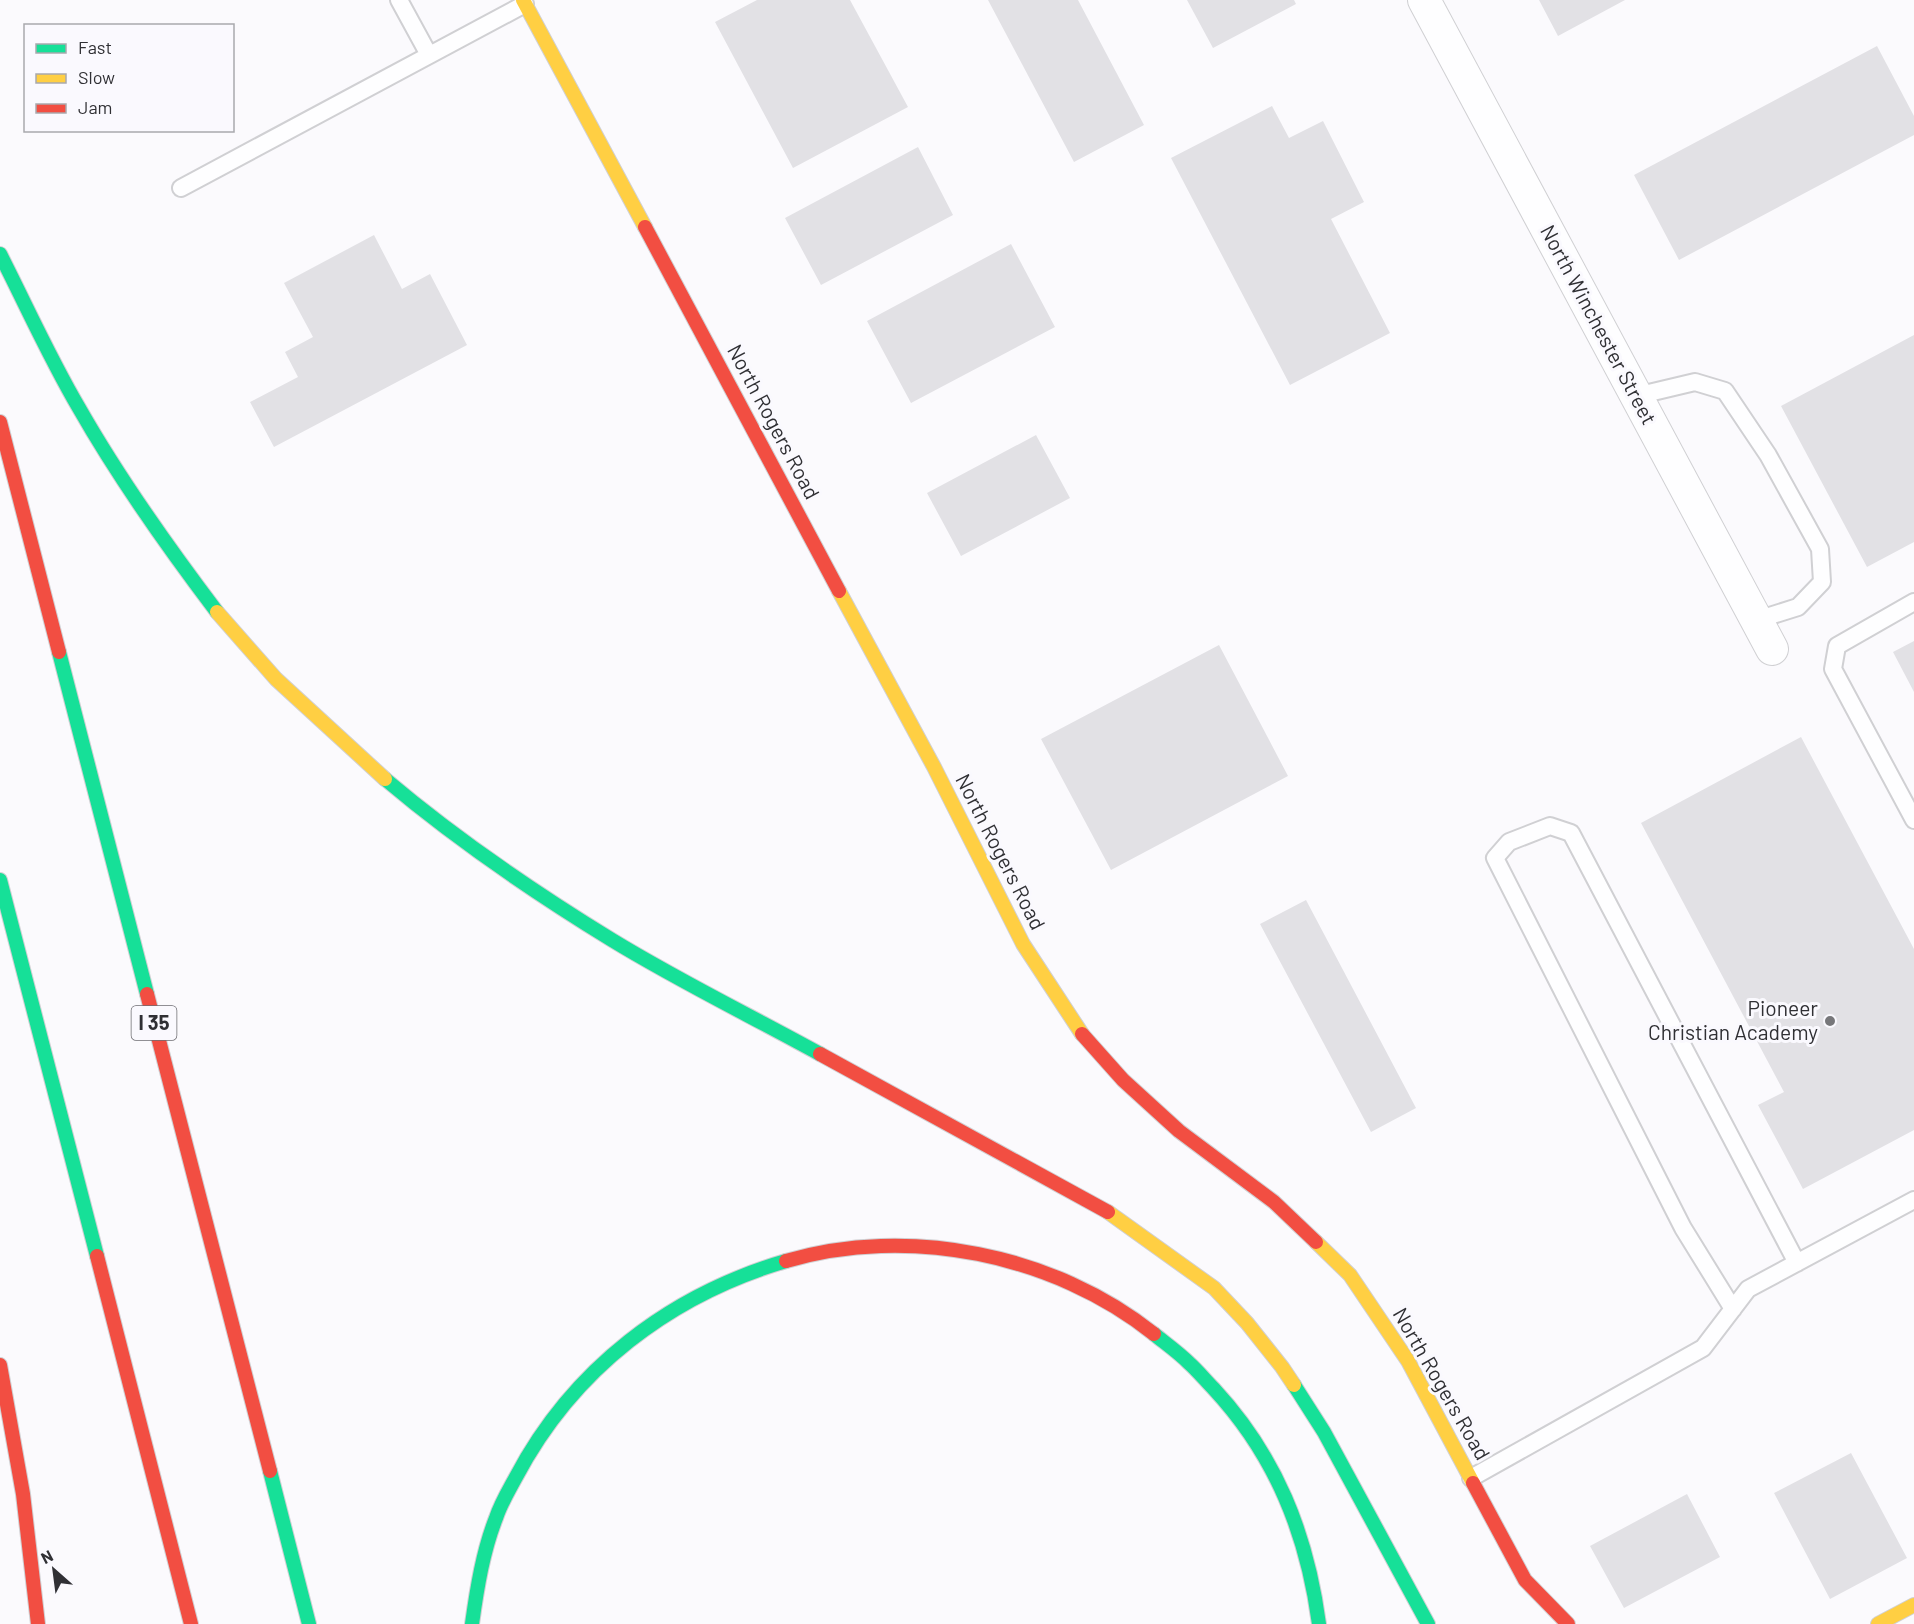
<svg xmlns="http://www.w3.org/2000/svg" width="1914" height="1624" font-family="Barlow,sans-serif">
  <rect width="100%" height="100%" fill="#fbfafd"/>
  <!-- building -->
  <path fill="#e2e1e5" d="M 757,0 L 850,0 L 908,107 L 793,168 L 715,22 Z
    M 988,0 L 1078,0 L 1144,125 L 1074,162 Z
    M 1187,0 L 1294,0 L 1296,4 L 1213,48 Z
    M 1539,0 L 1625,0 L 1558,36 Z
    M 1877,46 L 1914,116 L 1914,135 L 1679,260 L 1634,175 Z
    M 1272,106 L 1289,138 L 1323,121 L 1364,202 L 1331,219 L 1390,333 L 1290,385 L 1171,158 Z
    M 918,147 L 953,215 L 821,285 L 785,218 Z
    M 374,235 L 402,289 L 430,274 L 467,345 L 274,447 L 250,402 L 298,377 L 285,352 L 313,337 L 284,283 Z
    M 1011,244 L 1055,327 L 911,403 L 867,321 Z
    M 1914,335 L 1914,542 L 1867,567 L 1781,406 Z
    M 1036,435 L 1070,498 L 961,556 L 927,493 Z
    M 1914,641 L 1914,692 L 1893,652 Z
    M 1219,645 L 1288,776 L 1111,870 L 1041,739 Z
    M 1801,737 L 1914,949 L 1914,1130 L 1803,1189 L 1758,1105 L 1784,1092 L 1641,823 Z
    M 1306,900 L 1416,1108 L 1371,1132 L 1260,924 Z
    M 1851,1453 L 1907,1558 L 1830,1599 L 1774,1493 Z
    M 1687,1494 L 1720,1557 L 1624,1608 L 1590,1546 Z"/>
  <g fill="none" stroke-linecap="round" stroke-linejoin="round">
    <defs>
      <path id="lane" d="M 399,0 L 429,55
        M 181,188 L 525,4
        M 1636,396 L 1695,382 L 1725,391 L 1768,455 L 1820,549 L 1822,582 L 1798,607 L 1757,620
        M 1914,602 L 1837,646 L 1833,669 L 1914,820
        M 1733,1309 L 1683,1228 L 1495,858 L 1509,842 L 1550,826 L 1571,833 L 1797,1263
        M 1471,1478 L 1703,1348 L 1748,1289 L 1914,1200"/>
      <path id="street" d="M 1424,0 L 1772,649"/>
      <path id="fast" d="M 0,254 C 26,305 50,359 79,408 C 120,480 167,546 217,612
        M 59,652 L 147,994
        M 385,779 C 456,839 532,891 612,940 C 679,981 751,1016 820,1054
        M 0,880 L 97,1256
        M 1154,1334 C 1165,1343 1178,1352 1189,1363 C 1198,1371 1206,1381 1214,1389 C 1276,1456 1307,1534 1319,1624
        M 1294,1385 L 1324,1432 L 1428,1624
        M 270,1471 L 309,1624
        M 472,1624 C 477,1588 483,1551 496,1518 C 501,1503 509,1490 516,1477 C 573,1369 670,1295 786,1261"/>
      <path id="slow" d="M 523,0 L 645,227
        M 839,591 L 934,767 L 1023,944 L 1082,1034
        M 217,612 L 276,679 L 385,779
        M 1108,1212 L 1214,1288 L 1247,1323 L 1282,1367 L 1294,1385
        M 1316,1242 L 1350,1275 L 1408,1361 L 1473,1483
        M 1878,1624 L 1914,1605"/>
      <path id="jam" d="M 645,227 L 839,591
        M 0,422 L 59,652
        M 147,994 L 270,1471
        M 1082,1034 L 1123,1080 L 1179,1131 L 1274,1202 L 1316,1242
        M 820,1054 L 1108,1212
        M 97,1256 L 191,1624
        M 786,1261 C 908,1225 1054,1254 1154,1334
        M 0,1365 L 23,1494 L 38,1624
        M 1473,1483 L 1525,1580 L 1568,1624"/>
    </defs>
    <!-- lane casing -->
    <use href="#lane" stroke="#d0d0d3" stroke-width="20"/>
    <!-- street casing -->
    <use href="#street" stroke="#d0d0d3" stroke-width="34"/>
    <!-- fast casing -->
    <use href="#fast" stroke="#d0d0d3" stroke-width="16"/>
    <!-- slow casing -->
    <use href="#slow" stroke="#d0d0d3" stroke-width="16"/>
    <!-- jam casing -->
    <use href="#jam" stroke="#d0d0d3" stroke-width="16"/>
    <!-- lane -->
    <use href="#lane" stroke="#fefeff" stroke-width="16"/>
    <!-- street -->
    <use href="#street" stroke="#fefeff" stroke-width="32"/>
    <!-- fast -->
    <use href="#fast" stroke="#16e098" stroke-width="14"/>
    <!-- slow -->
    <use href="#slow" stroke="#ffcf43" stroke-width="14"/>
    <!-- jam -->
    <use href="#jam" stroke="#f24e42" stroke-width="14"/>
  </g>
  <!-- markers -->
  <circle fill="#77777a" stroke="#faf9fe" stroke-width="2" cx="1830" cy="1021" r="6"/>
  <g text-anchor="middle" stroke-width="6" stroke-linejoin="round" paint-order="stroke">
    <!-- shield labels -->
    <rect fill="#faf9fe" stroke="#6d6c71" stroke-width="1.5" x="131.5" y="1006" width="45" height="34" rx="4.5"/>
    <g font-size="20" font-weight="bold" fill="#303034">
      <text x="154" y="1030">I 35</text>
    </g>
    <!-- street labels -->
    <g font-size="21" fill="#303034" stroke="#faf9fe">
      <text transform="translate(1598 325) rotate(62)" y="7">North Winchester Street</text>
      <text transform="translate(773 422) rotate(62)" y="7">North Rogers Road</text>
      <text transform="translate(1000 852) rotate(63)" y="7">North Rogers Road</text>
      <text transform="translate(1441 1384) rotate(60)" y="7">North Rogers Road</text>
    </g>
    <!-- poi labels -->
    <g font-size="21" fill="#303034" stroke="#faf9fe" text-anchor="end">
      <text x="1818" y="1016">Pioneer<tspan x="1818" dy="24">Christian Academy</tspan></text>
    </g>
  </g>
  <!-- legend -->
  <rect x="24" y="24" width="210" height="108" fill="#faf9fe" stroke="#a9a9ad" stroke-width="1.5"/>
  <rect x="36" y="44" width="30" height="9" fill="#16e098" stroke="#a9a9ad" stroke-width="1.5"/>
  <text x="78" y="54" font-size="18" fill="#303034">Fast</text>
  <rect x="36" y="74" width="30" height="9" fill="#ffcf43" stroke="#a9a9ad" stroke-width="1.5"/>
  <text x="78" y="84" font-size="18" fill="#303034">Slow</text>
  <rect x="36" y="104" width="30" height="9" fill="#f24e42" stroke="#a9a9ad" stroke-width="1.5"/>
  <text x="78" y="114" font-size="18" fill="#303034">Jam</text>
  <!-- north arrow -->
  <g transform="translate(54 1570) rotate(332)" stroke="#faf9fe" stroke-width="4.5" paint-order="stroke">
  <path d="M0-4.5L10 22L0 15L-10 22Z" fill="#303034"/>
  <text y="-9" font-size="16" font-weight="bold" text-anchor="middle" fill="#303034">N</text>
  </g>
</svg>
